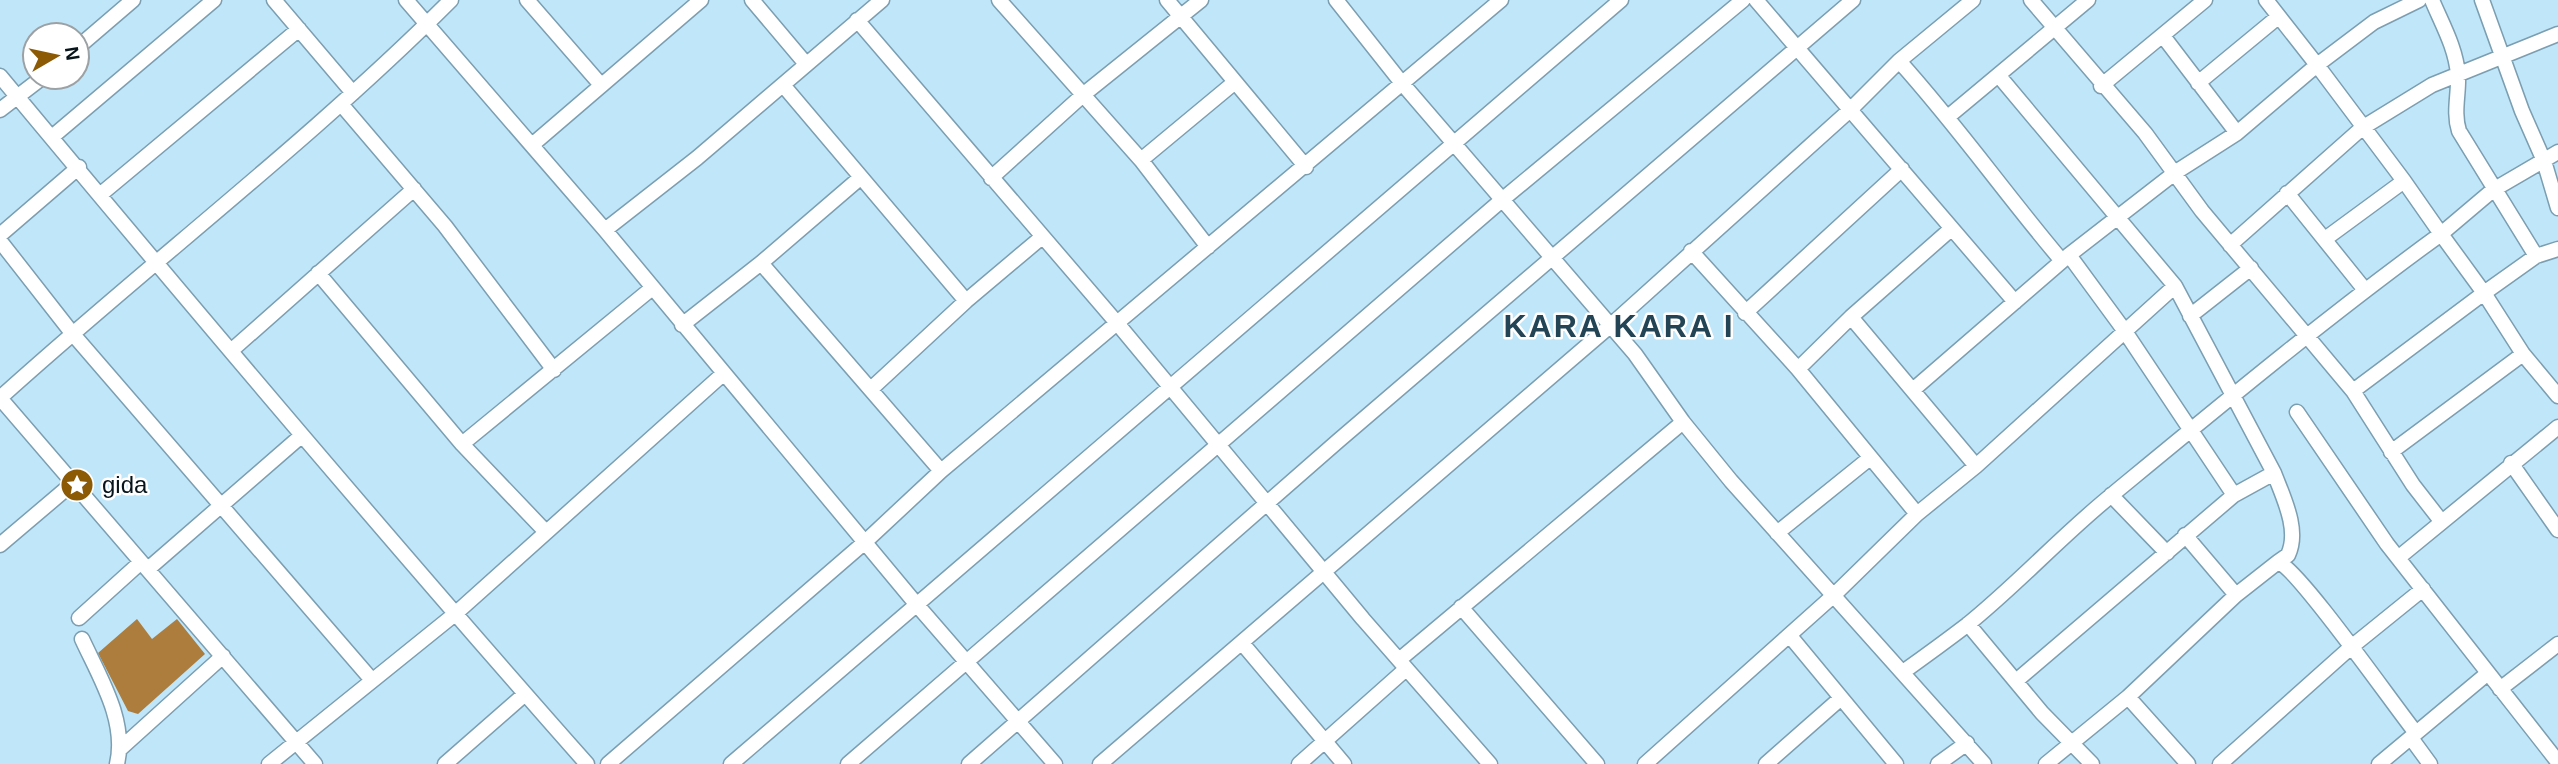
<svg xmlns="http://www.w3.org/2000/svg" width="2558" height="764" font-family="Arial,sans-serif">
  <rect width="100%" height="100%" fill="#c0e6fa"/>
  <!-- water -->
  <path fill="#ad7d3d" d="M 137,619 L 152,639 L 177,619 L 205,654 L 138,714 L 128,711 L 98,653 Z"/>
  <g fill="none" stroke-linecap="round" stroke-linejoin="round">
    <defs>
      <path id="minor" d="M 274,0 L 353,93
        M 406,0 L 605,230 L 917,605 L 1055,764
        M 527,0 L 601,85
        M 752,0 L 806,64
        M 999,0 L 1141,160 L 1208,247
        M 1167,0 L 1306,167
        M 1336,0 L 1401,82 L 1635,354 L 1683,422 L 1731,481 L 1984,764
        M 1756,0 L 2015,302
        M 2031,0 L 2145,133 L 2202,211 L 2353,391 L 2413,485 L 2441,521
        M 2432,0 C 2442,24 2456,48 2458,75 C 2459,94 2453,112 2459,131 L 2536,256
        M 2482,0 L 2522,111 L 2544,161 L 2558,208
        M 857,20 L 1117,323 L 1363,619 L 1490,764
        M 2163,36 L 2237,133
        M 77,48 L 133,0
        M 1899,61 C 1957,125 2006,195 2062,261
        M 0,76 C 193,308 387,538 587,764
        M 2198,83 L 2278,17
        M 783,85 L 966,301
        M 2101,86 L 2205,0
        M 341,104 L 445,226 L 554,370
        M 0,110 L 43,77
        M 1949,116 L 2088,0
        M 52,137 L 214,0
        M 532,145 L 701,0
        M 1141,160 L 1235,82
        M 991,178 L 1084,94 L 1201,0
        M 2287,193 L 2365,290
        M 101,194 L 299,29
        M 605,230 L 697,158 L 882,0
        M 0,235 L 79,167
        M 2325,239 L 2404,181 L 2317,65 L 2374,22 L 2419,0
        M 0,241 L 72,333 L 371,679
        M 2230,245 L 2362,128 L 2432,85 L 2558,34
        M 2558,249 L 2536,256 L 2484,293 L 2523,354 L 2558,396
        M 1691,251 L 1798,369 L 1917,514
        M 2069,255 L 2124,330 L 2234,495
        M 761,263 L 941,471
        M 318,273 L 462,444 L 545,531
        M 2175,286 L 2274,473 C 2283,497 2300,530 2288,555 L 2278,562
        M 1745,313 L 1902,169
        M 2190,316 L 2251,268
        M 1851,317 L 1976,466
        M 682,325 L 761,263 L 860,178
        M 232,350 L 414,189
        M 1798,369 L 1851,317 L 1951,229
        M 871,389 L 966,301 L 1042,237
        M 1914,389 L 2069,255 L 2176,172 L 2237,133 L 2317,65 L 2266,0
        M 2353,391 L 2484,293 L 2441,234 L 2493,190 L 2558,152
        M 0,398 C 148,264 309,142 451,0
        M 0,398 L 315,764
        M 2297,412 L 2387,544 L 2558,762
        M 462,444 L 651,289
        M 2391,452 L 2523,354
        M 2511,463 L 2558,530
        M 2111,495 L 2167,553
        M 1777,533 L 1870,458
        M 2185,535 L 2236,595
        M 0,545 L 73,483
        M 2398,558 L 2558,427
        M 148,569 L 300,437
        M 1461,607 L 1597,764
        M 79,618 L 141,562
        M 1968,624 L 2042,713 L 2092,764
        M 1790,636 L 1896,764
        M 82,639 C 100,678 127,721 117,764
        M 1242,643 L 1344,764
        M 1399,660 L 1683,422
        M 1903,672 C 1924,657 1946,641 1967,625 C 2018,584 2062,535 2113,494 C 2221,405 2328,316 2441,234 L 2404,181
        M 2016,681 L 2234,495 L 2274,473
        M 2500,689 L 2558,644
        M 2128,697 L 2188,764
        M 2411,738 L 2430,764
        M 120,749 L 223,656
        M 269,764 L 455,614 L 723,374
        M 445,764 L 525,694
        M 608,764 L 865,542 L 941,471 L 1501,0
        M 731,764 L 1621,0
        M 848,764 L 1503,199 L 1743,0
        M 969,764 L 1338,441 L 1853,0
        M 1100,764 L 1610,326 L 1850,110 L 1899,61 L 1973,0
        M 1299,764 L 1406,669
        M 1645,764 L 1833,596 L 1917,514 L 1976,466 L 2175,286 L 1999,76
        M 1766,764 L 1841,698
        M 1938,764 L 1967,743
        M 2046,764 L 2128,697 L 2236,595 L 2278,562 C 2298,568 2395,707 2416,733
        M 2220,764 L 2350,648 L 2423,589
        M 2379,764 L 2488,673"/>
    </defs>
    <!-- minor casing -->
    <use href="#minor" stroke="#7b9eb1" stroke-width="17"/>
    <!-- minor -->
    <use href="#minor" stroke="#fff" stroke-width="14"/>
  </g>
  <!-- icons -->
  <defs>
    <symbol id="sight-disc" viewBox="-11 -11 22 22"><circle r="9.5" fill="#8c5a04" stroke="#fff"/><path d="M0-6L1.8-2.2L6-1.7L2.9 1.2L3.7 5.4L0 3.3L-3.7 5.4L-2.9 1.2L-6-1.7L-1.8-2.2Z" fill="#fff"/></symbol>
  </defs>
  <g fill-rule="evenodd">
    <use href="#sight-disc" x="58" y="466" width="38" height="38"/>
  </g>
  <g text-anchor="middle" stroke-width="5" stroke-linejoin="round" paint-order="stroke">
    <!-- poi labels -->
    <g font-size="24" fill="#07141b" stroke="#fff" text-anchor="start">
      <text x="102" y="493">gida</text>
    </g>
    <!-- district labels -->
    <g font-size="32" font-weight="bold" letter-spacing="2" fill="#234455" stroke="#fff">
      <text x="1619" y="337">KARA KARA I</text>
    </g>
  </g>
  <!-- north arrow -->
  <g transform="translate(56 56) rotate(81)"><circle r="33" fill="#ffffff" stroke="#9ca1a4" stroke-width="2"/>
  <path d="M0-5L12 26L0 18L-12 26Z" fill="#8c5a04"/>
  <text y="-10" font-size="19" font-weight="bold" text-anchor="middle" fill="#07141b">N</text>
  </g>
</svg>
